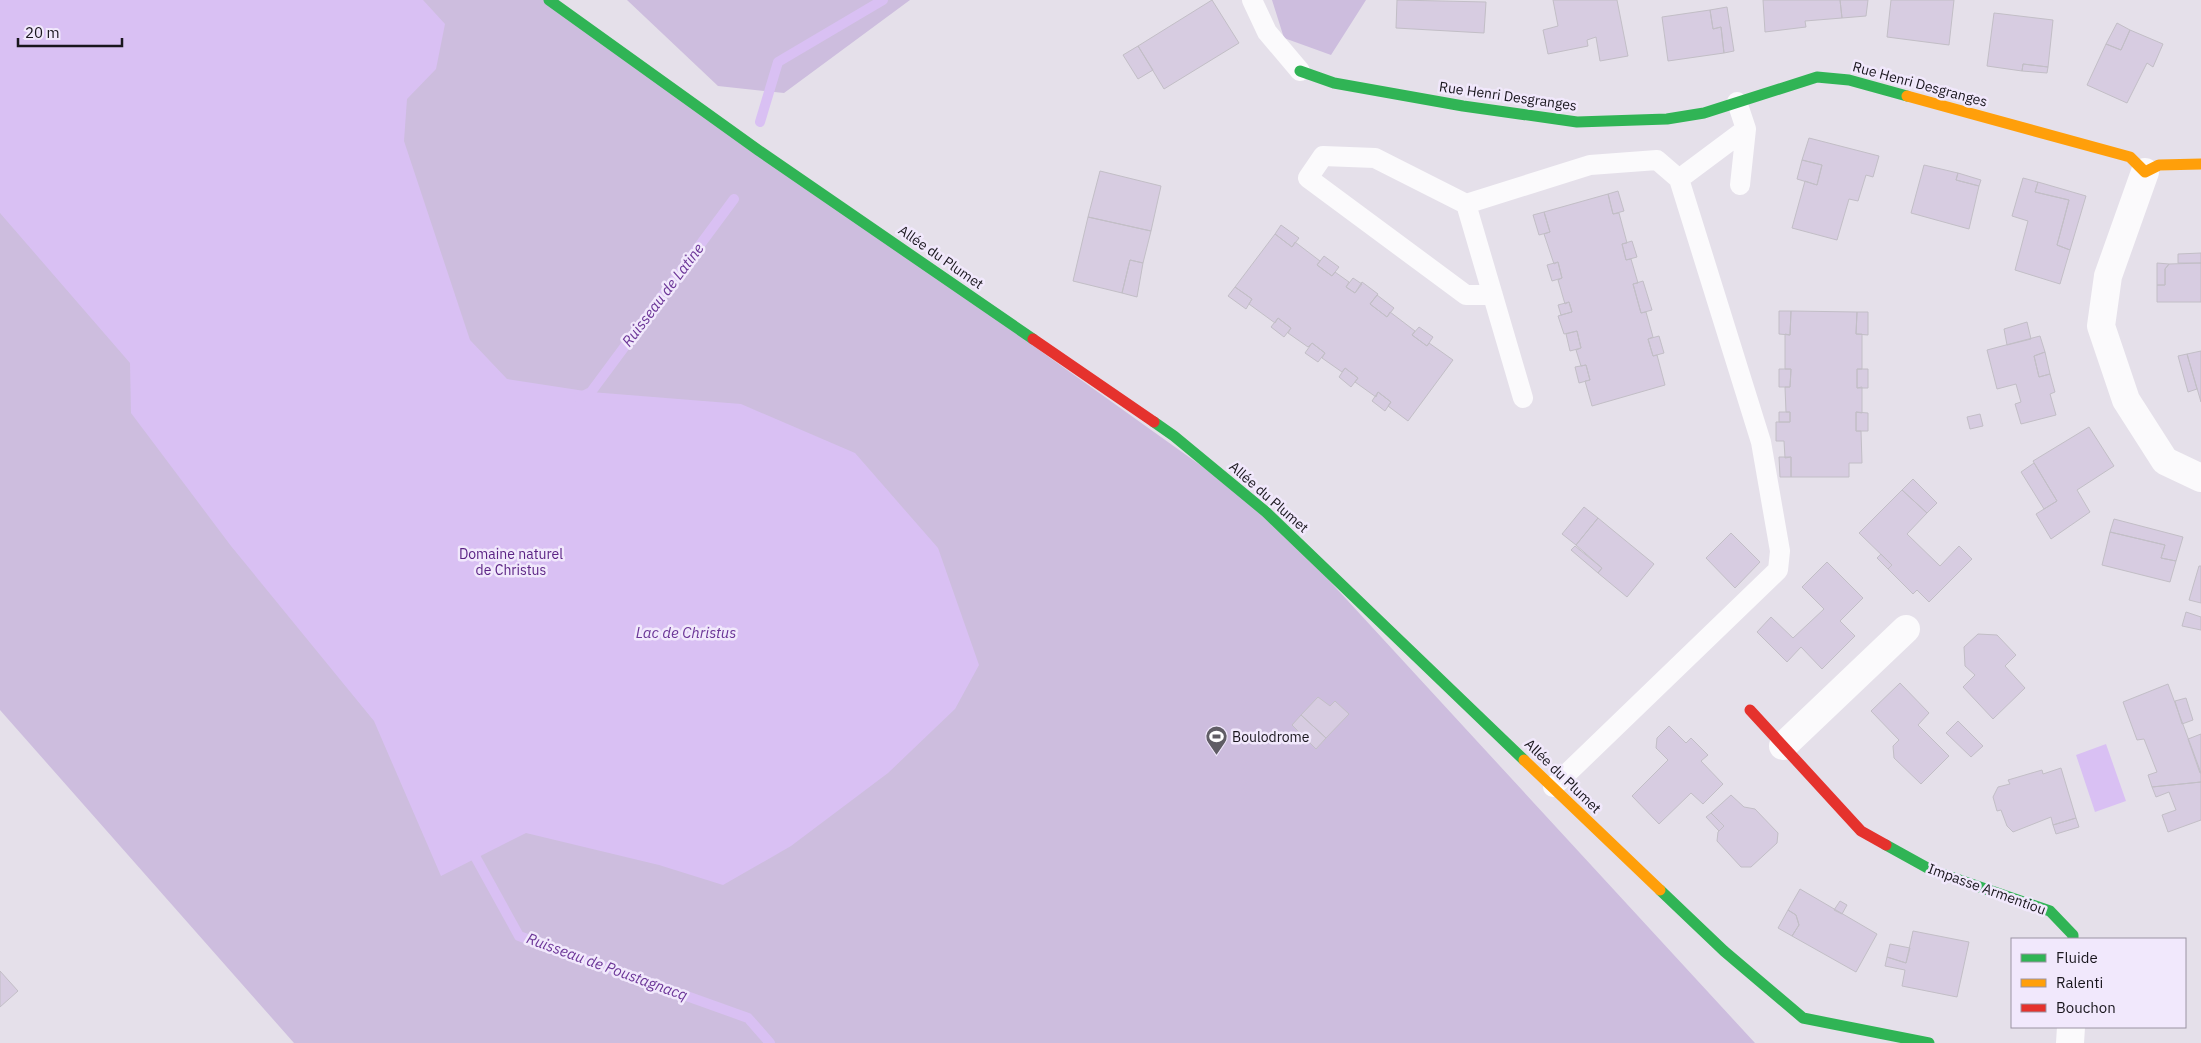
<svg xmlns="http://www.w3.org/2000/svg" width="2201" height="1043" font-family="'IBM Plex Sans',sans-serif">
  <rect width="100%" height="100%" fill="#e5e0ea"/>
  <!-- green -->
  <path fill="#cdbdde" d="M 0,0 L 549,0 L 1266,512 L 1755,1043 L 294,1043 L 0,710 Z
    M 627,0 L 910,0 L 784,93 L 718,86 Z
    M 1272,0 L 1366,0 L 1331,55 L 1284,38 Z"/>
  <!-- water -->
  <path fill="#d9c0f3" d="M 0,0 L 423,0 L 445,24 L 436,69 L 407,99 L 404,141 L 470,340 L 507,379 L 591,392 L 741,404 L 855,453 L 938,548 L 979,665 L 955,709 L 888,773 L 791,846 L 723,885 L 659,865 L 526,833 L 441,876 L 374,721 L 231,546 L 131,413 L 130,363 L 0,213 Z
    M 2106,744 L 2126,801 L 2095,812 L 2076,755 Z"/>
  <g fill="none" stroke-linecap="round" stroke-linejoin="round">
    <!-- stream -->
    <path stroke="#d9c0f3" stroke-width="10" d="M 760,122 L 778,62 L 883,0
      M 579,398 L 591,392 L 734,199
      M 472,845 L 476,858 L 519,936 L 748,1018 L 770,1043"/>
  </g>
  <!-- building -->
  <path fill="#d7cce1" stroke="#c2bec6" d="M 1212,0 L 1239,43 L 1164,89 L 1138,46 Z
    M 1397,0 L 1486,2 L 1484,33 L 1396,28 Z
    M 1553,0 L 1617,0 L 1628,56 L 1600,61 L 1596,37 L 1587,40 L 1588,46 L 1548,54 L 1543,30 L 1558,26 Z
    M 1763,0 L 1840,0 L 1842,18 L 1805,21 L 1806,27 L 1765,32 Z
    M 1840,0 L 1868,0 L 1866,16 L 1842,18 Z
    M 1891,0 L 1954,0 L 1949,45 L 1887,37 Z
    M 1727,7 L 1734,51 L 1724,53 L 1721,27 L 1713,29 L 1710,10 Z
    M 1710,10 L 1713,29 L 1721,27 L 1724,53 L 1668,61 L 1662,17 Z
    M 1994,13 L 2053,20 L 2048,67 L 2023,64 L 2022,71 L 1987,66 Z
    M 2117,23 L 2130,30 L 2121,50 L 2106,44 Z
    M 2130,30 L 2163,44 L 2153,67 L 2147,63 L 2127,103 L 2087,85 L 2106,44 L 2121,50 Z
    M 1138,46 L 1153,70 L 1138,79 L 1123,55 Z
    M 2023,64 L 2048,67 L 2047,73 L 2022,71 Z
    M 1809,138 L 1879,156 L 1873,177 L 1866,175 L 1858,201 L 1849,199 L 1837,240 L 1792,228 L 1805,181 L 1817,185 L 1822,165 L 1802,160 Z
    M 1802,160 L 1822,165 L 1817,185 L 1797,179 Z
    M 1924,165 L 1958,173 L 1956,180 L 1979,186 L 1969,229 L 1911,213 Z
    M 1100,171 L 1161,186 L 1151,231 L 1088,217 Z
    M 1958,173 L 1981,180 L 1979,186 L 1956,180 Z
    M 2023,178 L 2038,182 L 2035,192 L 2069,200 L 2057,245 L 2070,250 L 2060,284 L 2015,270 L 2028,221 L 2012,216 Z
    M 2038,182 L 2086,196 L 2070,250 L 2057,245 L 2069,200 L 2035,192 Z
    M 1618,191 L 1624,211 L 1613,214 L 1608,194 Z
    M 1608,194 L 1613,214 L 1619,213 L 1627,243 L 1622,244 L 1626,260 L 1631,259 L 1638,283 L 1633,284 L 1641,313 L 1646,312 L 1653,337 L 1648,339 L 1653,356 L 1657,355 L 1665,385 L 1592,406 L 1585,381 L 1590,380 L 1586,365 L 1581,366 L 1576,350 L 1581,348 L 1577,331 L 1564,334 L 1558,316 L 1572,312 L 1569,302 L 1565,304 L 1558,280 L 1562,278 L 1558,262 L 1554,264 L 1544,234 L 1550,232 L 1544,212 Z
    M 1544,212 L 1550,232 L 1539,235 L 1533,215 Z
    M 1088,217 L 1151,231 L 1143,263 L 1130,260 L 1122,293 L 1073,281 Z
    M 1281,225 L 1299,238 L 1292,247 L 1275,234 Z
    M 1275,234 L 1292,247 L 1295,242 L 1320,261 L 1317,265 L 1332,276 L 1335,272 L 1349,282 L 1346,287 L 1355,293 L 1362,282 L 1378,294 L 1370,304 L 1387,317 L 1390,312 L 1415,331 L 1412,335 L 1427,346 L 1429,343 L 1453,360 L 1408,421 L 1388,406 L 1391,402 L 1378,392 L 1376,397 L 1355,382 L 1358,378 L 1345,368 L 1342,372 L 1322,358 L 1325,353 L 1312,343 L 1308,347 L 1288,333 L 1291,328 L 1278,318 L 1275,323 L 1249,304 L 1252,299 L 1235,287 Z
    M 1632,241 L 1637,257 L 1626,260 L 1622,244 Z
    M 2201,253 L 2201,263 L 2178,263 L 2178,254 Z
    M 1324,256 L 1339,267 L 1332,276 L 1317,265 Z
    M 1130,260 L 1143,263 L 1137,297 L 1122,293 Z
    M 1558,262 L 1562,278 L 1552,281 L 1547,265 Z
    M 2157,263 L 2169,264 L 2165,269 L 2165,285 L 2157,285 Z
    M 2201,263 L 2201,302 L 2157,302 L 2157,285 L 2165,285 L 2165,269 L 2169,264 Z
    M 1353,278 L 1362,284 L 1355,293 L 1346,287 Z
    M 1643,281 L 1652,310 L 1641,313 L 1633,284 Z
    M 1235,287 L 1252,299 L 1246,309 L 1228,296 Z
    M 1377,295 L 1394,308 L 1387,317 L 1370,304 Z
    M 1569,302 L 1572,312 L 1561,315 L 1558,305 Z
    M 1779,311 L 1791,311 L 1790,335 L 1779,334 Z
    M 1791,311 L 1857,312 L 1856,334 L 1862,334 L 1862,369 L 1857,369 L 1857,388 L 1862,387 L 1862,413 L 1856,412 L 1856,431 L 1861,431 L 1862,463 L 1849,463 L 1849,477 L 1791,477 L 1791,457 L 1785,458 L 1784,441 L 1776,441 L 1776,422 L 1790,422 L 1790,412 L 1786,412 L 1785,387 L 1790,387 L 1791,369 L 1785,369 L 1785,334 L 1790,335 Z
    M 1857,312 L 1868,312 L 1868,335 L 1856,334 Z
    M 1278,318 L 1291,328 L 1284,337 L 1271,327 Z
    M 2027,322 L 2031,339 L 2007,345 L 2004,329 Z
    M 1419,327 L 1433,337 L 1427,346 L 1412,335 Z
    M 1577,331 L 1581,348 L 1570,351 L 1566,334 Z
    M 1659,336 L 1664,353 L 1653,356 L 1648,339 Z
    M 2040,336 L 2045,352 L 2034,356 L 2039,377 L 2050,374 L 2055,392 L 2050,394 L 2056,415 L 2021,424 L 2015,404 L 2021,402 L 2016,384 L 1997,389 L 1987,350 Z
    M 1312,343 L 1325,353 L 1318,362 L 1305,353 Z
    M 2201,351 L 2201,402 L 2187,354 Z
    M 2045,352 L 2050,374 L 2039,377 L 2034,356 Z
    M 2187,354 L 2197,389 L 2188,392 L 2178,356 Z
    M 1586,365 L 1590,380 L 1579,383 L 1575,367 Z
    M 1345,368 L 1358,378 L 1351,387 L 1339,377 Z
    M 1779,369 L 1791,369 L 1790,387 L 1779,387 Z
    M 1857,369 L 1868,369 L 1868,388 L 1857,388 Z
    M 1378,392 L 1391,402 L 1385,411 L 1372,401 Z
    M 1779,412 L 1790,412 L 1790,422 L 1779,422 Z
    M 1856,412 L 1868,413 L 1868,431 L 1856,431 Z
    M 1980,414 L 1983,426 L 1970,429 L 1967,417 Z
    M 2089,427 L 2114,466 L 2077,490 L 2090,512 L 2051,539 L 2036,514 L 2057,501 L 2033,461 Z
    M 1779,457 L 1791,457 L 1791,477 L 1780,477 Z
    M 2034,463 L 2057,501 L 2044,509 L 2021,472 Z
    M 1913,479 L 1937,503 L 1927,513 L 1902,490 Z
    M 1902,490 L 1927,513 L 1907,534 L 1940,566 L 1959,546 L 1972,559 L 1929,602 L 1917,590 L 1913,594 L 1888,569 L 1892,565 L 1859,533 Z
    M 1584,507 L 1598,518 L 1576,545 L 1562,534 Z
    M 1598,518 L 1654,564 L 1627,597 L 1598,573 L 1602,568 L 1576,545 Z
    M 2114,519 L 2183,537 L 2176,561 L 2161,558 L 2165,545 L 2110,532 Z
    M 2110,532 L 2165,545 L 2161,558 L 2176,561 L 2170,582 L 2102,565 Z
    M 1731,533 L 1760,562 L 1735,588 L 1706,558 Z
    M 1575,546 L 1602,568 L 1598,573 L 1571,550 Z
    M 1881,554 L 1892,565 L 1888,569 L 1877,558 Z
    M 1827,562 L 1863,598 L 1840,621 L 1855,636 L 1822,669 L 1801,647 L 1787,662 L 1757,632 L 1771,617 L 1793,638 L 1824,609 L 1802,587 Z
    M 2199,566 L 2201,566 L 2201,603 L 2189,600 Z
    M 2186,612 L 2201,617 L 2201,630 L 2182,626 Z
    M 1978,634 L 1997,635 L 2016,655 L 2005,666 L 2025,688 L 1993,719 L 1963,687 L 1975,675 L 1965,666 L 1964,647 Z
    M 1900,683 L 1929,713 L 1918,725 L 1949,756 L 1921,784 L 1894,758 L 1893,746 L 1899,740 L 1871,711 Z
    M 2168,684 L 2201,773 L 2201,782 L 2152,787 L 2148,775 L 2157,772 L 2144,739 L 2137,740 L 2123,702 Z
    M 1318,697 L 1330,706 L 1335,701 L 1349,714 L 1326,738 L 1301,715 Z
    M 2186,698 L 2193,720 L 2182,724 L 2175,701 Z
    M 1301,715 L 1326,738 L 1316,749 L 1292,725 Z
    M 1958,721 L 1983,746 L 1971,757 L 1946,733 Z
    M 1669,726 L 1686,743 L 1691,738 L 1708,755 L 1701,761 L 1723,784 L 1703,804 L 1691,793 L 1659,824 L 1632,796 L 1668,760 L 1656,748 L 1657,738 Z
    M 2201,734 L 2201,773 L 2200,773 L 2188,739 Z
    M 2061,768 L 2076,818 L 2053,825 L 2051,817 L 2013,832 L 2007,826 L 2001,810 L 1997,811 L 1993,797 L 1998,787 L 2010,784 L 2008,780 L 2042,770 L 2043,774 Z
    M 2201,782 L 2201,820 L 2168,832 L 2162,815 L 2176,810 L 2169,792 L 2156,797 L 2152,787 Z
    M 1731,795 L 1744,807 L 1755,809 L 1778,833 L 1777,843 L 1751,867 L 1741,867 L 1717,841 L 1718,832 L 1724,826 L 1711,813 Z
    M 1711,813 L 1724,826 L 1719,831 L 1706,817 Z
    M 2076,818 L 2079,827 L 2056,834 L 2053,825 Z
    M 1800,889 L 1877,934 L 1856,972 L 1792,936 L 1799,925 L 1796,915 L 1788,910 Z
    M 1840,901 L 1847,905 L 1842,914 L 1834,910 Z
    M 1788,910 L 1796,915 L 1799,925 L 1792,936 L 1778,928 Z
    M 1913,931 L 1969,942 L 1957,997 L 1902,986 L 1905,970 L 1885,966 L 1887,957 L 1906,963 Z
    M 1890,944 L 1910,948 L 1906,963 L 1887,957 Z
    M 0,971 L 18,991 L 0,1007 Z"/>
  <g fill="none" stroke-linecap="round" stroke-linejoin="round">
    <!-- lane -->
    <path stroke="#fbfafc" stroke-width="20" d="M 1252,0 L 1267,32 L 1300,71
      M 1737,102 L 1746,129 L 1740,185
      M 1679,179 L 1746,129
      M 1466,204 L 1523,398
      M 1493,295 L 1466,295 L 1308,178 L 1323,156 L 1375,158 L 1466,204 L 1590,165 L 1657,160 L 1679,179 L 1761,442 L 1780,551 L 1778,570 L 1553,787"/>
    <!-- street -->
    <path stroke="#fbfafc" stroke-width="28" d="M 2145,172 L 2108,276 L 2101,326 L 2126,400 L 2165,461 L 2201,478
      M 1783,746 L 1906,629
      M 2070,1043 L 2071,1027"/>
    <!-- fast -->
    <path stroke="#30b455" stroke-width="11" d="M 549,0 L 758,150 L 1033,339
      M 1300,71 L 1334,83 L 1463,106 L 1577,122 L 1667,119 L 1704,113 L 1817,77 L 1849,80 L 1907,96
      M 1154,422 L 1174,436 L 1266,512 L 1524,760
      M 1886,845 L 1933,871 L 2050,911 L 2073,935 L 2073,939
      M 1660,890 L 1724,951 L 1803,1018 L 1929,1043"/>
    <!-- slow -->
    <path stroke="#ff9f0a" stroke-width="11" d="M 1907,96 L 2130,157 L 2145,172 L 2159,165 L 2201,164
      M 1524,760 L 1660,890"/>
    <!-- jam -->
    <path stroke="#e5322d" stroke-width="11" d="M 1033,339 L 1154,422
      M 1750,710 L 1861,831 L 1886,845"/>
  </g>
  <!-- icons -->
  <defs>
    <symbol id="stadium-pin" viewBox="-11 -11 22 30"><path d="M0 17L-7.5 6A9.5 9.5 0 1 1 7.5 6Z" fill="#605d65" stroke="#f1e8fc"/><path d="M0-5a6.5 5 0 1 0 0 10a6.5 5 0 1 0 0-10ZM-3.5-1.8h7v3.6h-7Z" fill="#fff"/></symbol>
  </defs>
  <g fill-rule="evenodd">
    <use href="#stadium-pin" x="1204" y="724" width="25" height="34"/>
  </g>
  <g text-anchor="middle" stroke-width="5" stroke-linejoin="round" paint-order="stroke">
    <!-- street labels -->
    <g font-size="14" fill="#19161d" stroke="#f1e8fc">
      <text transform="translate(1920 84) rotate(15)" y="5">Rue Henri Desgranges</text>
      <text transform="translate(1508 96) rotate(8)" y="5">Rue Henri Desgranges</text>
      <text transform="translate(941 257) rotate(35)" y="5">Allée du Plumet</text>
      <text transform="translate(1269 497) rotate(41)" y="5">Allée du Plumet</text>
      <text transform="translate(1563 776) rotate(44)" y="5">Allée du Plumet</text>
      <text transform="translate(1987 889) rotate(20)" y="5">Impasse Armentiou</text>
    </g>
    <!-- park labels -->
    <g font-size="14" fill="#5b2384" stroke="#f1e8fc">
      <text x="511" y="559">Domaine naturel<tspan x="511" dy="16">de Christus</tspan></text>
    </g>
    <!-- poi labels -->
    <g font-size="14" fill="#19161d" stroke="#f1e8fc" text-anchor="start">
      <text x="1232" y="742">Boulodrome</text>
    </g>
    <!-- water labels -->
    <g font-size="15" font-style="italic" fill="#6b3597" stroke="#f1e8fc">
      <text transform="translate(663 295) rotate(-53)" y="5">Ruisseau de Latine</text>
      <text x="686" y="638">Lac de Christus</text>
      <text transform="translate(607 967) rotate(20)" y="5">Ruisseau de Poustagnacq</text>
    </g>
  </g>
  <!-- legend -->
  <rect x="2011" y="938" width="175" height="90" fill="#f1e8fc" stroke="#9b94a3"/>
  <rect x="2021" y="954" width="25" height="8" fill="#30b455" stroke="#9b94a3"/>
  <text x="2056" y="963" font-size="15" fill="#19161d">Fluide</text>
  <rect x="2021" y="979" width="25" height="8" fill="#ff9f0a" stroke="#9b94a3"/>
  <text x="2056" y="988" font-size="15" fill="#19161d">Ralenti</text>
  <rect x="2021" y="1004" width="25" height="8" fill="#e5322d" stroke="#9b94a3"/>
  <text x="2056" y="1013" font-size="15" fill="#19161d">Bouchon</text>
  <!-- scale -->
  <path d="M18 38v8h104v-8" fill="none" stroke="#19161d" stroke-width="2.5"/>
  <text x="25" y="38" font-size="15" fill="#19161d" stroke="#f1e8fc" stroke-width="4" paint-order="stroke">20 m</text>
</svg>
